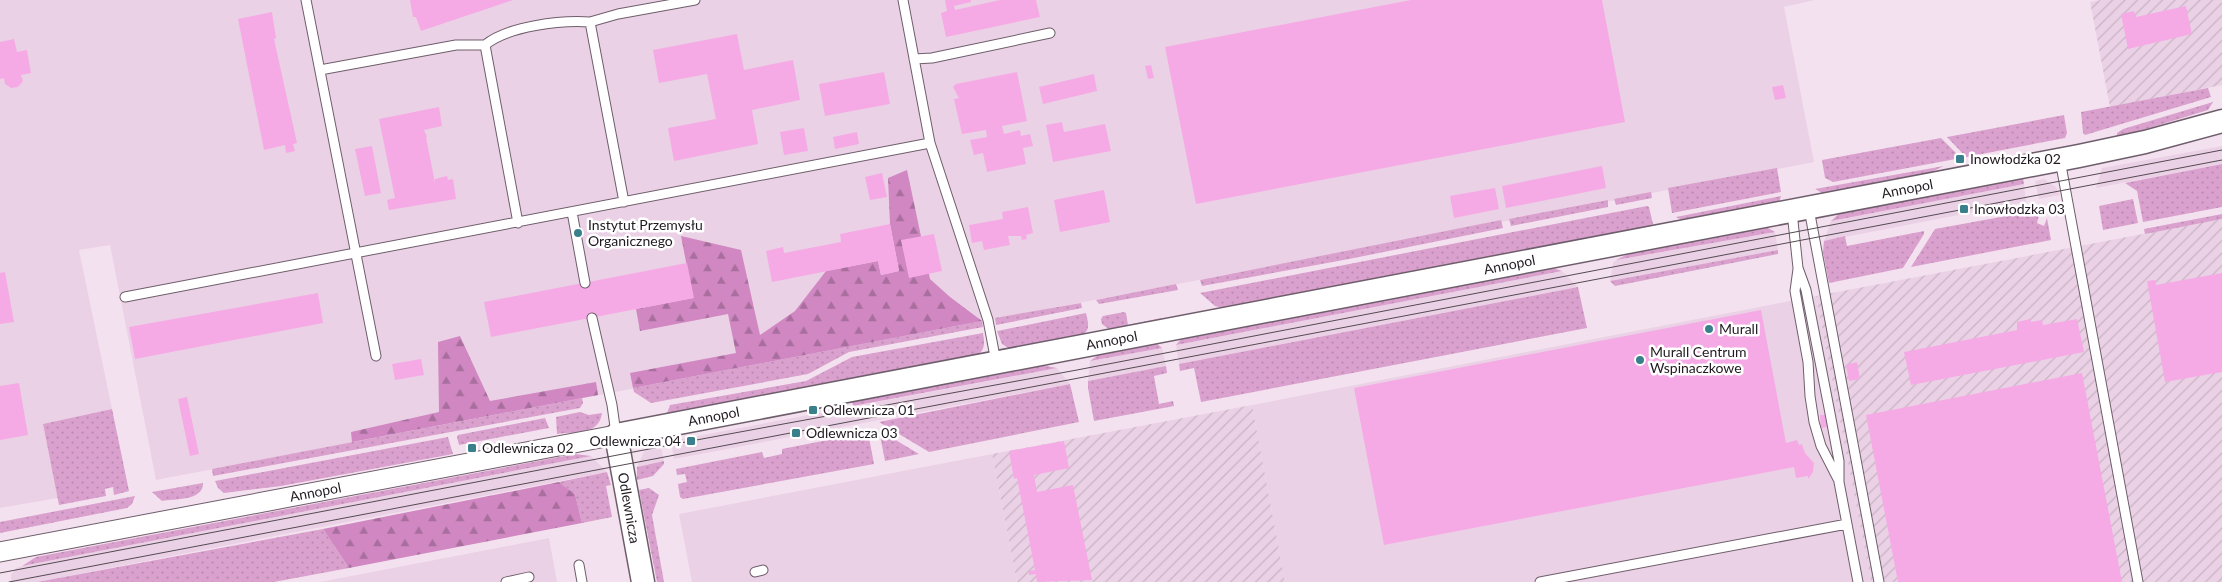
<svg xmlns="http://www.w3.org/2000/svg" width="2222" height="582" font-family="Lato,sans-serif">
  <defs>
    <pattern id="industrial-furrows" width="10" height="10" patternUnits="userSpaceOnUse" patternTransform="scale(1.25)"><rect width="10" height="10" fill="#ebd1e5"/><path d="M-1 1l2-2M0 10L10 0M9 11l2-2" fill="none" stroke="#c9b3c4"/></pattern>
    <pattern id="grass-dots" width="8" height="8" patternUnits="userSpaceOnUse" patternTransform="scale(1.25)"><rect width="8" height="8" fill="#daa1ce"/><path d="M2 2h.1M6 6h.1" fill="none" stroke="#bb8ab0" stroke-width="1.8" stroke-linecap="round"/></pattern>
    <pattern id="forest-firs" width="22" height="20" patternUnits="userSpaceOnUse" patternTransform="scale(1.25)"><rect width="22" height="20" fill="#d087c2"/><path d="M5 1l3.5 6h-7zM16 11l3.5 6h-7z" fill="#a86e9d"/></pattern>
  </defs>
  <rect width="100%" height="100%" fill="#f4e1ef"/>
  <!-- built -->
  <path fill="#ebd1e5" d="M 0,0 L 1815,0 L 1784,7 L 1814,162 L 156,480 L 110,245 L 79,250 L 112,409 L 43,424 L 58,498 L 0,508 Z
    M 2222,146 L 2222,164 L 2096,188 L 2102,168 Z
    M 2044,179 L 2056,187 L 2060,195 L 2039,199 L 2035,181 Z
    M 2024,184 L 2026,202 L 1824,241 L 1831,221 Z
    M 1775,232 L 1778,250 L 1610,281 L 1613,263 L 1616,260 Z
    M 1562,271 L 1578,287 L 1179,364 L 1176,345 Z
    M 1816,296 L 1871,582 L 1285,582 L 1252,405 Z
    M 1162,348 L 1166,366 L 1088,381 L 1090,361 Z
    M 1057,368 L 1070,384 L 674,459 L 671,441 Z
    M 660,443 L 664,461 L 637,467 L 647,445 Z
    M 992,454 L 1017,582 L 692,582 L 679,514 Z
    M 591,456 L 607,472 L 37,582 L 11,582 L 11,575 L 16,568 L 22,566 Z
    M 549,538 L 557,582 L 320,582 Z"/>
  <!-- industrial -->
  <path fill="url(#industrial-furrows)" d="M 2101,0 L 2222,0 L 2222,85 L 2110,107 L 2090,2 Z
    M 2222,219 L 2222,582 L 1871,582 L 1816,296 Z
    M 1252,405 L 1285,582 L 1017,582 L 992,454 Z"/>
  <!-- grass -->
  <path fill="url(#grass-dots)" d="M 2208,88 L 2211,97 L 2085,135 L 2083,133 L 2081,112 Z
    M 2213,102 L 2208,110 L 2117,138 L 2117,133 L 2123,129 Z
    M 2064,115 L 2067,133 L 2065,138 L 1966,157 L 1947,137 Z
    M 1941,138 L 1961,158 L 1833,182 L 1825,178 L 1822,160 Z
    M 2222,164 L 2222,207 L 2143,222 L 2137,191 L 2125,183 Z
    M 1944,166 L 1923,176 L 1824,194 L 1815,189 Z
    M 1777,168 L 1781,192 L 1672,213 L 1668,188 Z
    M 2023,178 L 2024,184 L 1831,221 L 1841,212 Z
    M 1651,192 L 1652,198 L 1616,205 L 1614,199 Z
    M 1781,196 L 1779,203 L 1684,221 L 1676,217 Z
    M 2133,199 L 2138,223 L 2103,230 L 2099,206 Z
    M 1608,200 L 1608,207 L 1511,226 L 1509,219 Z
    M 1647,206 L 1649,207 L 1653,224 L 1648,229 L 1224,308 L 1215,306 L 1200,293 Z
    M 2028,212 L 2039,215 L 2037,223 L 2044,226 L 2047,218 L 2051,240 L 1911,267 L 1935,229 Z
    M 2222,214 L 2222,219 L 2145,234 L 2144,229 Z
    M 1501,220 L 1503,228 L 1349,259 L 1202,286 L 1200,280 Z
    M 1759,228 L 1768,228 L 1775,232 L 1616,260 L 1632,252 Z
    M 1924,231 L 1924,234 L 1903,268 L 1829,283 L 1823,252 L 1824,241 L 1845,236 L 1847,246 Z
    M 1778,250 L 1778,254 L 1615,286 L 1610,281 Z
    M 1553,268 L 1562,271 L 1176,345 L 1181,339 Z
    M 1176,284 L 1178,290 L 1099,304 L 1096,300 Z
    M 1578,287 L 1587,328 L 1201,402 L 1194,368 L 1180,371 L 1179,364 Z
    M 1081,303 L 1082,308 L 996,325 L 995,318 Z
    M 1124,312 L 1126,313 L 1128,325 L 1162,318 L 1158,322 L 1110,330 L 1102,324 L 1101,319 L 1103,316 Z
    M 1086,313 C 1088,323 1091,329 1082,336 L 1010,349 L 1002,344 L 997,331 Z
    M 982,321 L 983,327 L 849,352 L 808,374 L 651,403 L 634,392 L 633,388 Z
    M 983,333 C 985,345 985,350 975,357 L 666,416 L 670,405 L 806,381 L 852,357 Z
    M 1156,343 L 1162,348 L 1090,361 L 1101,353 Z
    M 1041,365 L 1057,368 L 853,406 L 852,399 Z
    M 1166,366 L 1167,373 L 1154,376 L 1159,404 L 1173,401 L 1174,406 L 1094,421 L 1088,388 L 1088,381 Z
    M 1070,384 L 1079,422 L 929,452 L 879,422 Z
    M 582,398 L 583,403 L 580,408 L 213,476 L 212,469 Z
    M 112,409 L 129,491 L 114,495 L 113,487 L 105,489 L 106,496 L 59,505 L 43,424 Z
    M 580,412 L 589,415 L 602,413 C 599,436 574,431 557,434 L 556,417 Z
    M 545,418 L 549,428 L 459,445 L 457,437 L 458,435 Z
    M 879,430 L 919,454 L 885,461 Z
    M 868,432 L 874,464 L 683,499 L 680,497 L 678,484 L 687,482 L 685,474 L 677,475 L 676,469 L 762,452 L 764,458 L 782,454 L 782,449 Z
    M 448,437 L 453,454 L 281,486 L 224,493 L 218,488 L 215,481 Z
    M 575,454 L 591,456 L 22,566 L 36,557 Z
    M 664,461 L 664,464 L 653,476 L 637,480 L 637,467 Z
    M 607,472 L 611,485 L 606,486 L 612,517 L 582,523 L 575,494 L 559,482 Z
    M 203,483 C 204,501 174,499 162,501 L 152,492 Z
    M 649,488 L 659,495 L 652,515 L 664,582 L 657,582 L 639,490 Z
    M 135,496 L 132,504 L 127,508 L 0,533 L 0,522 Z
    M 323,529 L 349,568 L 274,582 L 37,582 Z"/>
  <!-- forest -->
  <path fill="url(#forest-firs)" d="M 907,170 L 930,279 L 950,297 L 982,321 L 633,388 L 630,373 L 736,353 L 728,314 L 640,331 L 636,309 L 693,298 L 681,236 L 741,250 L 760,335 L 795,311 L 826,271 L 878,261 L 881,275 L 899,271 L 890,224 L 888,178 Z
    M 460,336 L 490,401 L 596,382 L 598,395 L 352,442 L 351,432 L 439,412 L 438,342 Z
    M 559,482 L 575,494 L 582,523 L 349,568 L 323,529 Z"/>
  <!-- building -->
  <path fill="#f5aae6" d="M 410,0 L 513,0 L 421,31 L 416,17 L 413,17 Z
    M 945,0 L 971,0 L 971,2 L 954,6 L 955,10 L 1000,0 L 1036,0 L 1040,17 L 946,37 L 941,13 L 947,11 Z
    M 1411,0 L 1602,0 L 1625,122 L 1196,204 L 1165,47 Z
    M 2186,6 L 2192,34 L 2128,49 L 2121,14 L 2134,11 L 2136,17 Z
    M 272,12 L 276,38 L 274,39 L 297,143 L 293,144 L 295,151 L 286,153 L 285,145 L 264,150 L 238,19 Z
    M 737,34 L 744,70 L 793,60 L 800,100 L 752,110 L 758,144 L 674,161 L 668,128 L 716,119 L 707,74 L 659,83 L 653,50 Z
    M 14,39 L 17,52 L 27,50 L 31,73 L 21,75 L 23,81 L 18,87 L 11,88 L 5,84 L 4,78 L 0,79 L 0,42 Z
    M 1151,65 L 1154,78 L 1148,79 L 1145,66 Z
    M 884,72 L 890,104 L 825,116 L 819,84 Z
    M 1017,72 L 1027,121 L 1002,126 L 1004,134 L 1020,130 L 1021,136 L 1030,134 L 1033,146 L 1023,148 L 1026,164 L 987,172 L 983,153 L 974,155 L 970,140 L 987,137 L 986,130 L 962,134 L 954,99 L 959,98 L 953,87 L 956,84 Z
    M 1094,74 L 1097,91 L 1043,104 L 1039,87 Z
    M 1783,85 L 1786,98 L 1775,100 L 1772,87 Z
    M 439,107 L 442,126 L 424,130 L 427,137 L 426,137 L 435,183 L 435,179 L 447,176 L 448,180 L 453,179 L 456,199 L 389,210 L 387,200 L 395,198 L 379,119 Z
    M 1062,122 L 1064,132 L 1105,124 L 1111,151 L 1053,162 L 1046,125 Z
    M 804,128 L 808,151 L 784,155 L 780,132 Z
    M 857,132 L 859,144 L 835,149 L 833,137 Z
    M 372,146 L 381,193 L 365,196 L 355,149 Z
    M 1602,166 L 1606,188 L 1506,208 L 1502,186 Z
    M 882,173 L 887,197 L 870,200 L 865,177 Z
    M 1495,188 L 1499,209 L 1454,218 L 1450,196 Z
    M 1104,190 L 1110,222 L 1060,232 L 1054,200 Z
    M 1028,207 L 1033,233 L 1026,235 L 1027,239 L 1022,240 L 1021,236 L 1008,236 L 1010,245 L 984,250 L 982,241 L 972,243 L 969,225 L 1003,219 L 1002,212 Z
    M 890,224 L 899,271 L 881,275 L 878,261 L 772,282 L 766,251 L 783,247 L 784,253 L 841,242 L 840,234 Z
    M 934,234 L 942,271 L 909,278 L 901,240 Z
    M 687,263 L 694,298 L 491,337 L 484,302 Z
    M 5,272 L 14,322 L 0,324 L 0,273 Z
    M 2222,273 L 2222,372 L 2165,382 L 2147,281 L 2155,280 L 2156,285 Z
    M 318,293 L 323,323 L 135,359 L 129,327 Z
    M 1761,310 L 1786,443 L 1797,440 L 1799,445 L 1802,444 L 1805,453 L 1814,463 L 1813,472 L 1808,479 L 1808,476 L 1796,478 L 1794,467 L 1384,545 L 1354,388 Z
    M 2030,319 L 2031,322 L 2042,320 L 2043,325 L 2077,319 L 2084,352 L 1911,385 L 1904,352 L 2017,330 L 2017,322 Z
    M 421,359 L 424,375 L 395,380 L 392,364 Z
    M 1857,362 L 1860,379 L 1849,381 L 1846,365 Z
    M 2082,373 L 2122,582 L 1898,582 L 1866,415 Z
    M 19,383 L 28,435 L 0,440 L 0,386 Z
    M 187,397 L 199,454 L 190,456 L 178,399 Z
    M 1820,415 L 1825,415 L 1827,427 L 1821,428 Z
    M 1064,441 L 1069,468 L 1034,475 L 1037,492 L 1073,485 L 1092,580 L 1037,582 L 1036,574 L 1029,575 L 1029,571 L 1035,570 L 1017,478 L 1014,479 L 1009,451 Z"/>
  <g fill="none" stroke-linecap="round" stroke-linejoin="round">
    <defs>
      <path id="service" d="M 306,0 L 376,356
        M 903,0 L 930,143 L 988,320 L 996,362
        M 590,22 L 618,14 L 695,0
        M 914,59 L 932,58 L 1050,33
        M 320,70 L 456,45 L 485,45
        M 2060,160 L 2138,582
        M 1809,209 L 1879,582
        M 572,212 L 585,283
        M 1792,212 L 1798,268 L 1806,290 L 1829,408 L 1839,461 L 1839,482 L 1858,582
        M 518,223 L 485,45 C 508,26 561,20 590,22 L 624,202
        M 1798,269 L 1795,291 L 1808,362 L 1810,396 L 1814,422 L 1821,446 L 1838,479
        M 125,297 L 930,143
        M 592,318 L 612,405 L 616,434
        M 579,565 L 582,582
        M 755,572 L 763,570
        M 506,582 L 529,577
        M 1540,582 L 1847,524"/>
      <g id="minor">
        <path id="s1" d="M 0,552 L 616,435"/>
      </g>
      <g id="tertiary">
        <path id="s2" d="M 643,582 L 616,435 L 2079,156 L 2145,142 L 2222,121"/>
      </g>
    </defs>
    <!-- service casing -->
    <use href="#service" stroke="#6e5e6b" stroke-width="11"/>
    <!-- minor casing -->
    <use href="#minor" stroke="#6e5e6b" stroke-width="21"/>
    <!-- tertiary casing -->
    <use href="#tertiary" stroke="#6e5e6b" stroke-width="25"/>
    <!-- service -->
    <use href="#service" stroke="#fff" stroke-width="9"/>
    <!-- minor -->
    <use href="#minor" stroke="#fff" stroke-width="19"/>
    <!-- tertiary -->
    <use href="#tertiary" stroke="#fff" stroke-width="22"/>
    <!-- tram -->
    <path stroke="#544a52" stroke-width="1" d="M 0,573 L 691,441 L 1077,370 L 2222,150
      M 9,582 L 2222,160"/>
  </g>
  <!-- markers -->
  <g fill="#3a808c" stroke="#fff" stroke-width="2">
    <rect x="1955" y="154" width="10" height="10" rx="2.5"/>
    <rect x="1959" y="204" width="10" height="10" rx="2.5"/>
    <circle cx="578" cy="233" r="5"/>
    <circle cx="1709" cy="329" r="5"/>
    <circle cx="1640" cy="360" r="5"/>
    <rect x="808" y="405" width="10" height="10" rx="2.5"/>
    <rect x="791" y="428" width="10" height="10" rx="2.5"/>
    <rect x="686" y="436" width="10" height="10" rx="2.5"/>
    <rect x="467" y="443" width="10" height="10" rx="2.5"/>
  </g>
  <g text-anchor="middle" stroke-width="5" stroke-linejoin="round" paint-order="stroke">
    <!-- poi labels -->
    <g font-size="14" fill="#20191f" stroke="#fff" text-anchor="start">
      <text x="1970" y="164">Inowłodzka 02</text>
      <text x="1974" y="214">Inowłodzka 03</text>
      <text x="588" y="230">Instytut Przemysłu<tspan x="588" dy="16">Organicznego</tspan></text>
      <text x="1719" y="334">Murall</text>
      <text x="1650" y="357">Murall Centrum<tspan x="1650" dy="16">Wspinaczkowe</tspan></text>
      <text x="823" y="415">Odlewnicza 01</text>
      <text x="806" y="438">Odlewnicza 03</text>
      <text x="681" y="446" text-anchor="end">Odlewnicza 04</text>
      <text x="482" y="453">Odlewnicza 02</text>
    </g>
    <!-- street labels -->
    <g font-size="14" fill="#20191f" stroke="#fff">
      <text dy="5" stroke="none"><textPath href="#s2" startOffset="1464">Annopol</textPath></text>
      <text dy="5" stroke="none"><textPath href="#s2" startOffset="1059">Annopol</textPath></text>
      <text dy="5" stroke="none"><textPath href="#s2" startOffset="654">Annopol</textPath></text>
      <text dy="5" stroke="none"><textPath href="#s2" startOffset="249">Annopol</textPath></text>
      <text dy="5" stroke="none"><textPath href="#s1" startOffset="321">Annopol</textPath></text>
      <text transform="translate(629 508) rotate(80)" y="5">Odlewnicza</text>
    </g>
  </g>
</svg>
